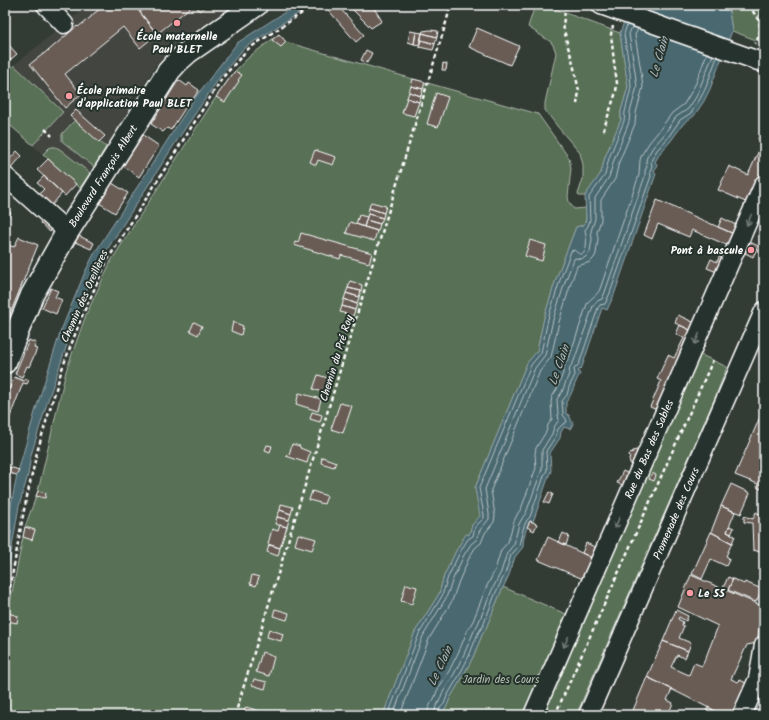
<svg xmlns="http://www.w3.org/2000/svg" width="769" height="720" font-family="Kalam,sans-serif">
  <rect width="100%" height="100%" fill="#333b35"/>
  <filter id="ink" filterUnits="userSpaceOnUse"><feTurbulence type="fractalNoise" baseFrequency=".025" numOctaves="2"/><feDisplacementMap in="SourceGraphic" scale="8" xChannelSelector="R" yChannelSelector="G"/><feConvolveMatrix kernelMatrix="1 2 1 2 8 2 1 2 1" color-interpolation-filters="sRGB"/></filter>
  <g filter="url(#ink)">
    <!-- built -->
    <path fill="#43453f" d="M 88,5 L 233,5 L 174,46 L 157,63 L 139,93 L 135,94 L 129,103 L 131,108 L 80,188 L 5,121 L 5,74 L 14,65 Z"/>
    <!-- green -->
    <path fill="#586f54" stroke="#acb7aa" d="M 535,5 L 544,5 L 620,33 L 626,73 L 628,87 L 621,111 L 621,120 L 605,157 L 601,173 L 585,196 L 579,196 L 578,194 L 583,179 L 583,165 L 580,153 L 557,126 L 545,110 L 545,103 L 556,53 L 554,47 L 551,42 L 528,27 Z
      M 728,5 L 764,5 L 764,43 L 732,31 Z
      M 279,34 L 286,42 L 413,79 L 538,114 L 569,158 L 571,168 L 568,197 L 569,202 L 574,209 L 586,208 L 586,219 L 584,225 L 576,227 L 556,279 L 544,318 L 537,352 L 527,363 L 475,488 L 481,516 L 472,525 L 469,535 L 466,535 L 456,551 L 444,576 L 439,594 L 415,632 L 383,715 L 5,715 L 5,646 L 8,613 L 23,537 L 25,527 L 38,491 L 66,371 L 86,315 L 111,261 L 216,97 L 235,71 L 250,56 Z
      M 14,65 L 63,112 L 33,145 L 5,121 L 5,74 Z
      M 75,120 L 106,147 L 94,167 L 62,141 L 62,134 Z
      M 52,147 L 56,147 L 61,150 L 90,173 L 80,188 L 43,154 L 49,148 Z
      M 697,353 L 727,367 L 715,398 L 576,715 L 539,715 Z
      M 503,587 L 568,615 L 524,715 L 442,715 L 444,710 L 447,706 L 450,698 L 462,678 L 473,657 L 482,635 L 486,628 Z"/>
    <!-- water -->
    <path fill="#4a6870" stroke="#92a4a9" d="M 296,5 L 311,5 L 244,48 L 220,77 L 176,142 L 101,259 L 94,276 L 78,308 L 74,324 L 48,400 L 31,455 L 28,475 L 19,506 L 5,588 L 5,536 L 17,475 L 35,412 L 60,333 L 85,272 L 94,254 L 194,99 L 237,43 Z
      M 630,5 L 728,5 L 732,31 L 710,89 L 704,101 L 694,116 L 684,123 L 670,142 L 660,153 L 655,162 L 657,164 L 654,172 L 656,174 L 614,295 L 607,310 L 602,308 L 582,367 L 578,371 L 580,374 C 574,383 573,394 566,402 L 566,414 L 569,415 L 573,424 L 570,429 L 564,427 L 561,432 L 560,438 L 550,453 L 551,471 L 548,478 L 533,522 L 530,521 C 526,529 523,538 523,547 L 515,557 L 509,575 L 500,594 L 486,628 L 482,635 L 473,657 L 462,678 L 450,698 L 447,706 L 444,710 L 442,715 L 383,715 L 415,632 L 439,594 L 444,576 L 456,551 L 466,534 L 469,535 L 472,525 L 480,516 L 475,488 L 527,363 L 537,351 L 544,318 L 556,279 L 576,227 L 584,225 L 586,219 L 585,196 L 601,173 L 605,157 L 621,120 L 621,111 L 628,87 L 626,73 L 620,33 Z"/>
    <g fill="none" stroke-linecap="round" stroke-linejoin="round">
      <!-- shore -->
      <path stroke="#b7c3c6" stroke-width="1" d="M 5,529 L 9,529 L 11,531 L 5,564
        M 388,715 L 419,634 L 442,596 L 448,577 L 460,552 L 468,539 L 473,536 L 475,527 L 484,518 L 484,515 L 479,488 L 531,365 L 541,353 L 548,319 L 560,280 L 571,251 L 574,250 C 589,264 587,238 585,230 L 588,226 L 590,220 L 589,197 L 605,175 L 609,158 L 624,121 L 625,112 L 631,88 L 630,72 L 624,34 L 627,25
        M 393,715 L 423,636 L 446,598 L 453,579 L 464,555 L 471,544 L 476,540 L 480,530 L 489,519 L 489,514 L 485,489 L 535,368 L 545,355 L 553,320 L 565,282 L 574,259 L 575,258 L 581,259 L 584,258 L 588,255 L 590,252 L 592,239 L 591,231 L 595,219 L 595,198 L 609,177 L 614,160 L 629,122 L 630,112 L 637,87 L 635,72 L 629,34 L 632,27
        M 400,715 L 429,639 L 452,601 L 459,581 L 469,558 L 475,548 L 481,543 L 485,533 L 494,522 L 495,515 L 491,490 L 540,371 L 551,357 L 559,322 L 571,283 L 577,266 L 579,265 L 584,264 L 590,262 L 594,258 L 596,254 L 598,239 L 597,232 L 601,220 L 601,200 L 615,179 L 619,162 L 635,124 L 636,113 L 643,87 L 641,71 L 635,35 L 638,29
        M 428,715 L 428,710 L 431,703 L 434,699 L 437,691 L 449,671 L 459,651 L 468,629 L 473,621 L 486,588 L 495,570 L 501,550 L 508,542 L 514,521 L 518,513 L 521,509 L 536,468 L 535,454 L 536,448 L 546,432 L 548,425 L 552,419 L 551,402 L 552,397 L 557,389 L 563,373 L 565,364 L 569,358 L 587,304 C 591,297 597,296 600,289 L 639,175 L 640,160 L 642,154 L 649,143 L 658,132 L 672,113 L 684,104 L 690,94 L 696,83 L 707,53
        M 434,715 L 436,706 L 439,702 L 442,694 L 454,674 L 464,654 L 474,631 L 478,624 L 492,590 L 501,572 L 507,553 L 514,544 L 519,524 L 523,517 L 526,513 L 542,469 L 542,450 L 552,434 L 554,427 L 559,420 L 558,415 L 557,399 L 562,392 L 569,374 L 570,367 L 574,361 L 593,306 L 597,301 L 602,299 L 605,292 L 645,176 L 645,171 L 647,166 L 646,161 L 647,157 L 653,147 L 663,136 L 676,117 L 688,109 L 696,97 L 713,55
        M 439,715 L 440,708 L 444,704 L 447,696 L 459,676 L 469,656 L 478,633 L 483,626 L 496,592 L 505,574 L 511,555 L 519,546 L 520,541 L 524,526 L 527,520 L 530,517 L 544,476 L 547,470 L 546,451 L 556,436 L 558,429 L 562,425 L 567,422 L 566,419 L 563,415 L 562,401 L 567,395 L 569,387 L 575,375 L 574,369 L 579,364 L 598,308 L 600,305 L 605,304 L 610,293 L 651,176 L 650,172 L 652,165 L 651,162 L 652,159 L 657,150 L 667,139 L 680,120 L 691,113 L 700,99 L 706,87 L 717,57"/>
    </g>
    <!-- building -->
    <path fill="#675b55" stroke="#fff" d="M 105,5 L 134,5 L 157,34 L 140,48 L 123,27 L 65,74 L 81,94 L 65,108 L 30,64 L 46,52 L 48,50 L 48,51 L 77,26 L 78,27 L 91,17 L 92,15 Z
      M 149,5 L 193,5 L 157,34 L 140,12 Z
      M 195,5 L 207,5 L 200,11 Z
      M 324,5 L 337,5 L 364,35 L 356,42 Z
      M 348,5 L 372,5 L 382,21 L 371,28 Z
      M 477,28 L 519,46 L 510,65 L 469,47 Z
      M 430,30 L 438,31 L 437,37 L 422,33 L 423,31 Z
      M 410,31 L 416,32 L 414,44 L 408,42 Z
      M 416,32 L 422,33 L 419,45 L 414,44 Z
      M 422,33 L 437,37 L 435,44 L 421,40 Z
      M 279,34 L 286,42 L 281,47 L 272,40 Z
      M 421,40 L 435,44 L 433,50 L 419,47 Z
      M 5,41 L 17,54 L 10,60 L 5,55 Z
      M 366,50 L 372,53 L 367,63 L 361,60 Z
      M 443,63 L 447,64 L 446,70 L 442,70 Z
      M 235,71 L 242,75 L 238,80 L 239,81 L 225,102 L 216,97 Z
      M 413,79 L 425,82 L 423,89 L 411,86 Z
      M 179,80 L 187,86 L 189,83 L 199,90 L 193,99 L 191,99 L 171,130 L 167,128 L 163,132 L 151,124 L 174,87 Z
      M 411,86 L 423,89 L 421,96 L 409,92 Z
      M 409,92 L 421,96 L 419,102 L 407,98 Z
      M 436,93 L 448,97 L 438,127 L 427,124 Z
      M 407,98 L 419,102 L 414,116 L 402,113 Z
      M 76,110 L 105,136 L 99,142 L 70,116 Z
      M 764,126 L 764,166 L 748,203 L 718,190 L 729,166 L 748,175 L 763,141 L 758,139 Z
      M 143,135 L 159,146 L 139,177 L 123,166 Z
      M 315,150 L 336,157 L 333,165 L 318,160 L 316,165 L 310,162 Z
      M 17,151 L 22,156 L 6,174 L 5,173 L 5,164 Z
      M 48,159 L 76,184 L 65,196 L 37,170 Z
      M 44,176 L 62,193 L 47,211 L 34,199 L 44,189 L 37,183 Z
      M 112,183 L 128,193 L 115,213 L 99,203 Z
      M 657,200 L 734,234 L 729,246 L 692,230 L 689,237 L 658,224 L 652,239 L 644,235 Z
      M 371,202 L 386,206 L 384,213 L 369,208 Z
      M 5,208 L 11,213 L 5,220 Z
      M 369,208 L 384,213 L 383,218 L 368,214 Z
      M 46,214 L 55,223 L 50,232 L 40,223 Z
      M 368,214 L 383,218 L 380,224 L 366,220 Z
      M 359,215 L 367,217 L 364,227 L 356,224 Z
      M 722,218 L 738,226 L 734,234 L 718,227 Z
      M 366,220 L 380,224 L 378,231 L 364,227 Z
      M 350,222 L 377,231 L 374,241 L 346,233 Z
      M 301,233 L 372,253 L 369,263 L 341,255 L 340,259 L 294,245 L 295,242 L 298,243 Z
      M 79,236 L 94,243 L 91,249 L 75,242 Z
      M 19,237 L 38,245 L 5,326 L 5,244 L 14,247 Z
      M 530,240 L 546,245 L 542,261 L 525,256 Z
      M 750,242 L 758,246 L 753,257 L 745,253 Z
      M 720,255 L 724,257 L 717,272 L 707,268 L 711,259 L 717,262 Z
      M 350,281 L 362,285 L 361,291 L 348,288 Z
      M 51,288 L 58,291 L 55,297 L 62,300 L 56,314 L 42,308 Z
      M 348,288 L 361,291 L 359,297 L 346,293 Z
      M 346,293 L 359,297 L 357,304 L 344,299 Z
      M 344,299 L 357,304 L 355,310 L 342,306 Z
      M 342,306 L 355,310 L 353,316 L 340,312 Z
      M 678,315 L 695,323 L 692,331 L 675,323 Z
      M 194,322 L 202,326 L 198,335 L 190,331 Z
      M 233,322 L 243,326 L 241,335 L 231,331 Z
      M 680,325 L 692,331 L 657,410 L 650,407 L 661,381 L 657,379 L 668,355 L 674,358 L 684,338 L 676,334 Z
      M 29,340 L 36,343 L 34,348 L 37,349 L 29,367 L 27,366 L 22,377 L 15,374 Z
      M 318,375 L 331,379 L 327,394 L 313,389 Z
      M 14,377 L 24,381 L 25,378 L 29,380 L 27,384 L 23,383 L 6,427 L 5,427 L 5,399 Z
      M 299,393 L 321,399 L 318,411 L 296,404 Z
      M 340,403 L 352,406 L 343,433 L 331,429 Z
      M 312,412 L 322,415 L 320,422 L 310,419 Z
      M 760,417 L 764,419 L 764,441 L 763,447 L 762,462 L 763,462 L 761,485 L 763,487 L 761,489 L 757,487 L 758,484 L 735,475 Z
      M 292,444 L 300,446 L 300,448 L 310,452 L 307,463 L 286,456 L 287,454 L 289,455 Z
      M 267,445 L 272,446 L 270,452 L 265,450 Z
      M 636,450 L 639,451 L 633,464 L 630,463 L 629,460 L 630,457 L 629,456 L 631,452 L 632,453 L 633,451 Z
      M 322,457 L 336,462 L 334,467 L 321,463 Z
      M 10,467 L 19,470 L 17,475 L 8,473 Z
      M 623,471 L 629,474 L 624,486 L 617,483 Z
      M 652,473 L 656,475 L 654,481 L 649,479 Z
      M 731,484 L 750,493 L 741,514 L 721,506 Z
      M 38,491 L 46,493 L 45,498 L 36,496 Z
      M 312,491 L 327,496 L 324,504 L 309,500 Z
      M 549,492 L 553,494 L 549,504 L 544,502 Z
      M 281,504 L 293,507 L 291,514 L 280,510 Z
      M 721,506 L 735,512 L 727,532 L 735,536 L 732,543 L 711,532 Z
      M 280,510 L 291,514 L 289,520 L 277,517 Z
      M 756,512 L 763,516 L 764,553 L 753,550 L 752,523 L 744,522 L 744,516 L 753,519 Z
      M 277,517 L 289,520 L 287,527 L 275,524 Z
      M 530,521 L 537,524 L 534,531 L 527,527 Z
      M 280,525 L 287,527 L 280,548 L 268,544 L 272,529 L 278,531 Z
      M 729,526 L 734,528 L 731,534 L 727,532 Z
      M 25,527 L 35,530 L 32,540 L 23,537 Z
      M 711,532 L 732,543 L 726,556 L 728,557 L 729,560 L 726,566 L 711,559 L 702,579 L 692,574 Z
      M 563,533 L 569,536 L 566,545 L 559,542 Z
      M 298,534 L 316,539 L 312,550 L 295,545 Z
      M 548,537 L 592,558 L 583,579 L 538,560 Z
      M 586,543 L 597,548 L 592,558 L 582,553 Z
      M 269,545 L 280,548 L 278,556 L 267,552 Z
      M 252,575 L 259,577 L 256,586 L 250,584 Z
      M 691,575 L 762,606 L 757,643 L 747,645 L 731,679 L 738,682 L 740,680 L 748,684 L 735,715 L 723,715 L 647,677 L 663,641 L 688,651 L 685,658 L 677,655 L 671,667 L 689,675 L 694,663 L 702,666 L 706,657 L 718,626 L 678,607 Z
      M 728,577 L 733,579 L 728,590 L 723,588 Z
      M 733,579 L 744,584 L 745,582 L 762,589 L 756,602 L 728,590 Z
      M 406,584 L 417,587 L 412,604 L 401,601 Z
      M 275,609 L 289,613 L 287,620 L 273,616 Z
      M 676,610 L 688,616 L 686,621 L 679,617 L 678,619 L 683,622 L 682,625 L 684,626 L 679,638 L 691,643 L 688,651 L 663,641 Z
      M 8,613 L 18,616 L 17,623 L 7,621 Z
      M 269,629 L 283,634 L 281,641 L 267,637 Z
      M 262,652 L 274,657 L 269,676 L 256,672 Z
      M 5,674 L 8,674 L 8,683 L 5,683 Z
      M 647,677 L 672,689 L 667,700 L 673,703 L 668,715 L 631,715 Z
      M 254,679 L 267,682 L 265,689 L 252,685 Z
      M 246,707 L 259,711 L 258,715 L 248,715 L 243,713 Z
      M 708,707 L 723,715 L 705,715 Z"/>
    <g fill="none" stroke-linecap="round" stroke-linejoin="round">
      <defs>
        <g id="minor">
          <path d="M 46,5 L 64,24"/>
          <path d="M 601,5 L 764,63"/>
          <path d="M 5,176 L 68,232"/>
          <path id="s1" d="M 533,715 L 764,184"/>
          <path id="s2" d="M 588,715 L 764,311"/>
          <path d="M 742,715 L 758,679 L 764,645"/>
        </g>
        <g id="major">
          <path id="s3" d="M 5,362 L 32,295 L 66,234 L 169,71 L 178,61 L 188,52 L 256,5"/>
        </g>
      </defs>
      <!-- minor casing -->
      <use href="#minor" stroke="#fff" stroke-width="21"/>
      <!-- major casing -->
      <use href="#major" stroke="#fff" stroke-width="25"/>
      <!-- path -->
      <path stroke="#fff" stroke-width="2.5" stroke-dasharray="4 3" stroke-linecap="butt" d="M 566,5 L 563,25 L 568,47 L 572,59 L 579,91 L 577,104
        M 749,5 L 759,21 L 761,30 L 755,44
        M 45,129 L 52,136
        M 603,131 L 616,92 L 617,83 L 614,62 L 611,34 L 613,26
        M 5,615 L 24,510 L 37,452 L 62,369 L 82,316 L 108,259 L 223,77 L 248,49 L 314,5
        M 235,715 L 445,26 L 451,5
        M 555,715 L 713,360"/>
      <!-- minor -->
      <use href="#minor" stroke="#26332d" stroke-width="18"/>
      <!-- major -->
      <use href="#major" stroke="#26332d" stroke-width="22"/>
    </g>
    <!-- one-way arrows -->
    <defs><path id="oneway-shaft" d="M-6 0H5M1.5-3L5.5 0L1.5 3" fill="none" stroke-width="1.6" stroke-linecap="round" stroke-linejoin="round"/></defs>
    <g stroke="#727a76">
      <use href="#oneway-shaft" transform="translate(749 220) rotate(113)"/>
      <use href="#oneway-shaft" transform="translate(697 339) rotate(113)"/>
      <use href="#oneway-shaft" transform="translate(617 523) rotate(113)"/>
      <use href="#oneway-shaft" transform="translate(566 642) rotate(114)"/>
    </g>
  </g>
  <!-- markers -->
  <g fill="#ff9aa2" stroke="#26332d" stroke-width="1.5">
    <circle cx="177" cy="23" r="4"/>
    <circle cx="69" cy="96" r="4"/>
    <circle cx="751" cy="250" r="4"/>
    <circle cx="690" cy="593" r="4"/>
  </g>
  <g text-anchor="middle" stroke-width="4" stroke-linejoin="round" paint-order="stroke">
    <!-- poi labels -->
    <g font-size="11" font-weight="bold" fill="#fff" stroke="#26332d" text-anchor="start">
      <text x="177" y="40" text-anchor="middle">École maternelle<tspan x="177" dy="13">Paul BLET</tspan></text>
      <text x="77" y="94">École primaire<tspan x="77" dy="13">d'application Paul BLET</tspan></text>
      <text x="743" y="254" text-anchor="end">Pont à bascule</text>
      <text x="698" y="597">Le 55</text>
    </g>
    <!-- street labels -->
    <g font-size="11" fill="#fff" stroke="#26332d">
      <text dy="4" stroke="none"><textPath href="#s3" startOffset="211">Boulevard François Albert</textPath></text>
      <text transform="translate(84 296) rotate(-66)" y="4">Chemin des Oreillères</text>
      <text transform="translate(336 358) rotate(-73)" y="4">Chemin du Pré Roy</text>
      <text dy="4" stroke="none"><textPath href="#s1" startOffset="290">Rue du Bas des Sables</textPath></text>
      <text dy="4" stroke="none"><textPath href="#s2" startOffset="220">Promenade des Cours</textPath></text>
    </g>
    <!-- park labels -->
    <g font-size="11" fill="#b4beb2" stroke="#26332d">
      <text x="501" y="683">Jardin des Cours</text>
    </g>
    <!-- water labels -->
    <g font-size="12" font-style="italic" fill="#aebbbf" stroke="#26332d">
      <text transform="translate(659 57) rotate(-74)" y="4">Le Clain</text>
      <text transform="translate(559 365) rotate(-71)" y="4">Le Clain</text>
      <text transform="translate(440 666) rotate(-65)" y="4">Le Clain</text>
    </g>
  </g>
  <!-- margin -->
  <rect width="769" height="720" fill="none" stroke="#26332d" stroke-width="20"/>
  <rect x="10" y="10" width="749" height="700" fill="none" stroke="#fff" stroke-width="1.5" filter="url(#ink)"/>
</svg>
